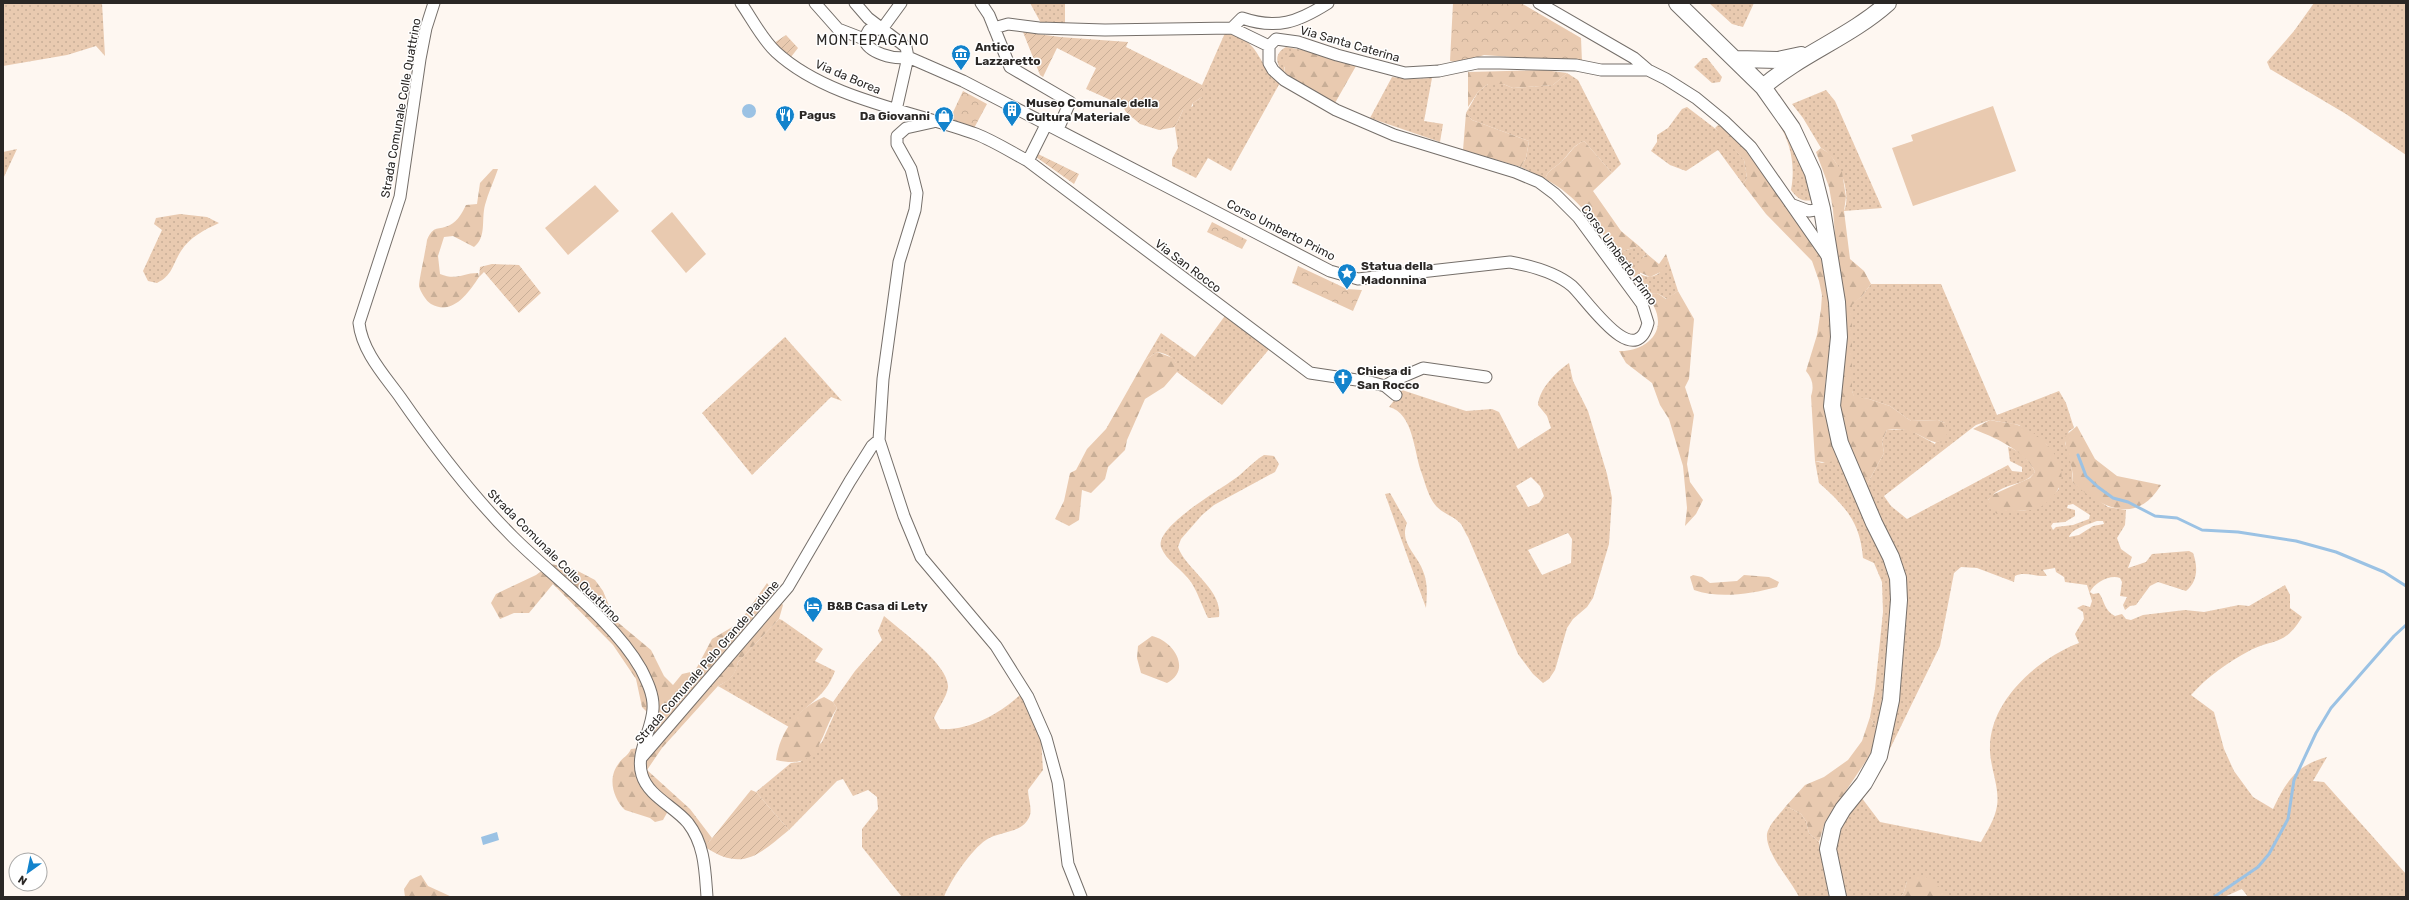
<svg xmlns="http://www.w3.org/2000/svg" width="2409" height="900" font-family="Rubik,sans-serif">
  <defs>
    <pattern id="grass-dots" width="8" height="8" patternUnits="userSpaceOnUse"><rect width="8" height="8" fill="#e9cab0"/><path d="M2 2h.1M6 6h.1" fill="none" stroke="#c8ae97" stroke-width="1.8" stroke-linecap="round"/></pattern>
    <pattern id="forest-firs" width="22" height="20" patternUnits="userSpaceOnUse"><rect width="22" height="20" fill="#e9cab0"/><path d="M5 1l3.5 6h-7zM16 11l3.5 6h-7z" fill="#c8ae97"/></pattern>
    <pattern id="park-crowns" width="20" height="18" patternUnits="userSpaceOnUse"><rect width="20" height="18" fill="#e9cab0"/><path d="M2 6a3 3 0 1 1 6 0M12 15a3 3 0 1 1 6 0" fill="none" stroke="#c8ae97"/></pattern>
    <pattern id="garden-furrows" width="10" height="10" patternUnits="userSpaceOnUse"><rect width="10" height="10" fill="#e9cab0"/><path d="M-1 1l2-2M0 10L10 0M9 11l2-2" fill="none" stroke="#c8ae97"/></pattern>
  </defs>
  <rect width="100%" height="100%" fill="#fef7f1"/>
  <!-- grass -->
  <path fill="url(#grass-dots)" fill-rule="evenodd" d="M 3,3 L 102,3 L 105,56 L 96,46 L 67,55 L 3,66 Z
    M 1030,3 L 1065,3 L 1065,26 L 1042,25 Z
    M 1709,3 L 1754,3 L 1743,27 L 1732,24 Z
    M 2314,3 L 2406,3 L 2406,155 L 2346,114 L 2270,69 L 2267,62 L 2294,31 Z
    M 1225,33 C 1264,41 1253,63 1281,81 L 1231,171 L 1208,158 L 1196,178 L 1172,166 L 1172,159 L 1178,148 L 1175,127 L 1183,110 L 1193,106 L 1193,103 L 1202,97 L 1202,85 Z
    M 1286,47 L 1308,51 L 1284,67 L 1285,75 C 1276,65 1273,54 1286,47 Z
    M 1703,58 L 1707,58 L 1722,77 L 1720,82 L 1712,83 L 1694,67 Z
    M 1567,73 L 1578,80 L 1621,164 L 1612,173 L 1584,141 C 1572,146 1571,152 1563,160 C 1556,168 1549,168 1545,179 L 1521,167 L 1526,158 L 1529,141 L 1472,120 L 1466,113 L 1478,92 L 1488,84 L 1503,84 L 1513,88 L 1553,85 Z
    M 1392,77 L 1410,79 L 1432,78 L 1424,121 L 1443,124 L 1440,142 L 1370,118 Z
    M 1826,90 L 1835,101 L 1882,208 L 1844,211 C 1852,193 1839,157 1821,148 L 1803,118 L 1792,104 Z
    M 1687,107 L 1721,133 L 1744,160 L 1747,178 L 1743,184 L 1718,150 L 1686,171 L 1670,165 L 1651,151 L 1657,142 L 1657,135 L 1668,128 L 1682,109 Z
    M 1776,112 L 1793,136 L 1814,200 C 1802,202 1798,199 1791,190 C 1796,163 1790,137 1772,114 Z
    M 17,149 L 3,179 L 3,152 Z
    M 180,214 L 207,217 L 219,223 C 204,230 190,237 181,251 C 172,265 173,275 157,283 L 148,281 L 143,271 L 162,230 L 154,224 L 156,218 Z
    M 1639,246 L 1647,254 L 1643,257 L 1640,274 C 1654,281 1662,273 1668,260 L 1678,291 L 1667,299 L 1657,293 L 1646,294 L 1617,253 Z
    M 1871,284 L 1941,284 L 1997,415 L 2059,391 L 2066,403 L 2074,428 L 2069,431 L 2065,443 L 2071,460 L 2073,483 L 2108,507 L 2126,510 L 2125,525 L 2117,538 L 2121,549 L 2132,557 L 2128,568 L 2146,562 L 2152,554 L 2189,551 L 2193,553 C 2198,566 2198,582 2186,591 L 2158,582 L 2150,586 L 2136,605 L 2130,606 L 2125,610 L 2123,605 L 2127,597 L 2120,596 L 2122,582 L 2120,578 C 2110,574 2094,583 2090,592 L 2093,594 L 2099,593 C 2105,602 2104,610 2115,616 L 2122,614 L 2126,619 L 2131,620 L 2143,615 L 2185,610 L 2204,612 L 2239,605 L 2249,606 L 2285,585 L 2290,595 L 2290,608 L 2302,617 C 2284,647 2274,638 2249,651 C 2227,663 2208,676 2191,695 L 2214,712 L 2224,749 L 2234,771 L 2253,797 L 2273,809 C 2286,782 2296,765 2327,757 L 2313,781 L 2324,782 L 2406,874 L 2406,897 L 2248,897 L 2242,889 L 2224,897 L 1949,897 L 1907,881 L 1904,892 L 1901,897 L 1844,897 L 1835,840 L 1838,823 L 1861,797 L 1880,822 L 1981,842 C 1987,831 1995,819 1997,806 C 2000,786 1989,766 1990,746 C 1991,699 2039,658 2079,643 L 2075,634 L 2084,619 L 2083,612 L 2077,608 L 2083,605 L 2090,607 L 2092,601 L 2087,585 L 2065,582 L 2064,577 L 2056,572 L 2055,568 L 2043,570 L 2047,576 C 2036,577 2024,571 2015,576 L 2014,582 L 1977,568 L 1961,567 L 1954,573 L 1940,646 L 1886,757 L 1905,602 L 1865,488 L 1884,453 L 1882,441 L 1887,430 L 1908,429 L 1935,444 L 1945,423 L 1938,420 L 1911,421 L 1890,406 L 1869,399 L 1854,397 L 1852,391 L 1852,304 L 1862,296 ZM 1990,420 L 2019,425 L 2047,445 L 2059,489 C 2036,514 2018,517 1988,500 C 1991,497 1994,493 1998,491 C 2010,483 2025,485 2035,472 C 2029,460 2021,451 2008,447 L 2010,461 L 2022,467 L 2022,472 L 2012,471 L 2008,465 L 1907,519 L 1891,506 L 1884,496 L 1976,425 ZM 2073,504 L 2090,515 L 2089,519 L 2073,525 L 2056,527 L 2053,530 L 2051,526 L 2053,523 L 2065,522 L 2075,516 L 2075,510 L 2067,508 L 2068,505 ZM 2097,521 L 2103,521 L 2104,524 L 2093,526 L 2079,535 L 2069,537 C 2071,529 2089,524 2097,521 Z
    M 1227,313 L 1271,347 L 1222,405 L 1177,372 C 1178,359 1169,354 1157,352 L 1145,360 L 1161,333 L 1195,357 Z
    M 785,337 L 842,401 L 831,397 L 752,475 L 702,413 Z
    M 1569,363 L 1573,381 L 1588,411 L 1607,474 L 1612,498 L 1609,544 L 1593,598 L 1587,607 L 1573,619 L 1567,628 L 1555,670 L 1549,679 L 1543,683 L 1533,674 L 1518,654 L 1468,537 C 1465,533 1463,526 1460,523 C 1452,515 1440,513 1433,502 C 1428,494 1425,483 1422,474 C 1414,454 1414,413 1389,407 L 1402,390 L 1466,411 L 1492,409 L 1499,412 L 1518,449 L 1551,428 L 1547,416 L 1538,405 C 1539,389 1556,372 1569,363 ZM 1531,477 L 1540,486 L 1544,496 L 1539,503 L 1528,507 L 1516,486 ZM 1568,533 L 1572,539 L 1571,563 L 1542,575 L 1528,550 Z
    M 1264,455 L 1274,456 L 1279,464 L 1275,472 L 1214,505 L 1202,515 L 1181,539 L 1178,547 C 1186,570 1223,589 1219,617 L 1208,618 C 1202,606 1198,593 1191,582 C 1183,570 1166,561 1161,547 C 1155,527 1218,491 1233,480 C 1244,473 1252,462 1264,455 Z
    M 1837,458 L 1884,558 L 1892,580 L 1893,607 L 1878,732 L 1870,717 L 1875,689 L 1883,612 L 1882,582 L 1874,563 L 1863,558 C 1860,522 1846,507 1819,483 L 1815,461 L 1822,463 Z
    M 1390,493 L 1407,523 C 1399,543 1417,554 1423,571 C 1428,583 1427,595 1426,608 L 1385,494 Z
    M 884,616 C 900,630 949,665 948,687 C 947,697 938,708 934,718 L 940,729 C 969,731 1000,714 1021,694 L 1041,739 L 1043,770 L 1028,790 C 1028,797 1032,809 1030,815 C 1024,834 999,831 986,840 C 971,850 950,881 944,897 L 902,897 L 862,847 L 862,829 L 878,809 L 877,797 L 868,790 L 853,796 L 843,779 L 837,781 L 789,830 L 756,792 L 791,763 L 800,762 L 822,742 L 837,708 L 833,702 L 855,671 L 882,640 L 878,631 Z
    M 779,619 L 782,620 L 823,649 L 815,661 L 835,671 C 824,701 804,703 789,727 L 718,686 C 729,681 736,674 738,662 Z
    M 1786,806 L 1801,814 L 1806,821 L 1809,833 L 1819,842 L 1829,897 L 1799,897 C 1791,880 1765,853 1767,834 C 1769,824 1780,814 1786,806 Z"/>
  <!-- forest -->
  <path fill="url(#forest-firs)" d="M 1300,51 L 1308,51 L 1356,66 L 1335,103 L 1285,75 L 1284,61 L 1292,53 Z
    M 1544,70 L 1567,73 L 1553,85 L 1513,88 L 1503,84 L 1488,84 L 1478,92 L 1468,107 L 1468,72 Z
    M 1466,113 L 1472,120 L 1529,141 L 1526,158 L 1521,167 L 1463,150 Z
    M 1718,125 L 1734,135 L 1744,144 L 1826,263 L 1830,285 L 1832,336 L 1825,385 L 1826,409 L 1837,458 L 1831,463 L 1815,461 L 1811,396 C 1814,387 1813,379 1806,371 L 1817,335 L 1821,309 L 1822,295 L 1819,281 L 1812,261 L 1766,214 L 1743,184 L 1747,178 L 1744,160 L 1715,128 Z
    M 1584,141 L 1612,173 L 1593,191 L 1621,231 L 1639,246 L 1617,253 C 1596,225 1577,195 1545,179 C 1549,168 1556,168 1563,160 C 1572,152 1571,147 1584,141 Z
    M 1821,148 L 1830,154 L 1842,172 L 1846,197 L 1844,211 L 1850,259 L 1864,271 L 1871,284 L 1862,296 L 1852,305 L 1852,391 L 1854,396 L 1869,399 L 1890,406 L 1911,421 L 1938,420 L 1945,423 L 1948,431 L 1944,442 C 1926,446 1916,424 1887,430 L 1882,441 L 1884,453 L 1865,488 L 1854,465 L 1839,412 L 1839,285 L 1833,210 L 1829,187 L 1816,152 Z
    M 493,169 L 498,169 C 494,181 488,193 485,205 C 481,220 487,237 474,247 L 453,236 L 444,237 L 438,256 L 440,274 C 457,281 462,273 478,273 L 479,277 C 468,294 452,316 431,304 C 426,301 420,291 419,286 C 419,280 426,249 427,240 C 434,224 438,231 450,225 C 458,221 462,213 466,205 L 477,204 L 480,183 Z
    M 1647,254 L 1659,264 L 1666,254 L 1668,260 L 1663,271 L 1650,277 L 1637,271 L 1639,261 Z
    M 1678,291 L 1694,319 L 1689,379 L 1685,387 L 1694,415 L 1687,464 L 1690,482 L 1703,500 L 1696,514 L 1685,526 L 1687,508 L 1683,466 L 1669,419 L 1660,405 L 1652,383 L 1626,363 L 1619,351 C 1635,352 1658,342 1658,322 C 1658,311 1652,302 1646,294 L 1657,293 L 1666,299 Z
    M 1157,352 L 1173,358 L 1177,365 L 1177,372 L 1164,387 L 1145,399 L 1127,440 L 1125,450 L 1108,467 L 1105,479 L 1091,493 L 1082,490 L 1079,520 L 1069,526 L 1055,519 L 1064,501 L 1070,473 L 1076,470 L 1087,449 L 1106,429 L 1145,360 Z
    M 1990,420 C 2002,423 2014,422 2025,428 C 2056,445 2080,481 2042,506 C 2029,514 2011,508 1997,514 L 1989,506 L 1988,500 L 1992,495 L 2030,478 L 2035,472 C 2026,451 1994,437 1973,429 Z
    M 2077,426 L 2095,459 L 2117,476 L 2161,485 C 2136,526 2102,508 2073,483 C 2074,464 2064,449 2065,436 Z
    M 551,564 L 574,569 L 595,580 L 603,591 L 615,620 L 651,650 L 664,676 L 673,685 L 682,674 L 695,671 L 712,639 L 739,623 L 767,583 L 783,605 L 779,619 L 738,662 C 736,675 729,681 718,686 L 662,748 L 647,770 L 690,809 L 712,838 L 705,847 L 698,836 L 668,811 L 663,820 L 655,822 L 650,818 L 625,810 C 613,798 607,778 619,763 C 623,757 628,756 631,749 L 639,748 L 653,718 L 642,707 L 636,679 L 613,645 L 553,584 L 529,613 L 514,613 L 500,619 L 491,603 L 496,594 L 536,575 Z
    M 1693,575 L 1702,577 L 1710,583 L 1737,581 L 1744,575 L 1769,577 L 1779,582 L 1777,587 C 1751,594 1719,599 1694,590 L 1690,577 Z
    M 1152,636 C 1174,641 1192,670 1167,683 L 1141,673 L 1137,658 L 1138,646 Z
    M 824,697 L 833,702 L 837,708 C 818,737 822,771 776,760 C 780,731 798,708 824,697 Z
    M 1870,717 L 1878,732 L 1874,749 L 1825,822 L 1819,842 L 1809,833 L 1806,821 L 1801,814 L 1786,806 L 1805,785 L 1824,777 L 1848,760 L 1862,741 Z
    M 1918,874 L 1931,879 L 1949,897 L 1901,897 L 1904,892 L 1907,881 Z
    M 421,875 L 428,886 L 452,897 L 405,897 L 404,889 L 410,880 Z"/>
  <!-- park -->
  <path fill="url(#park-crowns)" d="M 1453,3 L 1521,3 L 1581,38 L 1582,62 L 1484,55 L 1461,63 L 1450,61 Z
    M 963,91 L 987,104 L 973,130 L 948,123 Z
    M 1212,222 L 1247,240 L 1242,249 L 1207,232 Z
    M 1298,266 L 1347,289 L 1362,290 L 1353,311 L 1292,283 Z"/>
  <!-- garden -->
  <path fill="url(#garden-furrows)" d="M 1023,32 L 1060,37 L 1128,42 L 1126,47 L 1202,85 L 1202,97 L 1193,103 L 1190,109 L 1183,110 L 1175,127 L 1159,130 L 1140,124 L 1126,112 L 1122,105 L 1086,89 L 1096,68 L 1057,48 L 1043,77 L 1040,75 Z
    M 786,35 L 798,48 L 791,57 L 774,43 Z
    M 1038,154 L 1079,174 L 1074,184 L 1036,157 Z
    M 492,264 L 519,265 L 541,293 L 519,313 L 484,272 L 479,277 L 480,267 Z
    M 751,790 L 756,792 L 789,830 C 758,855 743,872 705,847 Z"/>
  <!-- pitch -->
  <path fill="#e9cab0" d="M 1993,106 L 2016,171 L 1913,206 L 1892,148 L 1913,141 L 1911,135 Z
    M 595,185 L 619,211 L 568,255 L 545,228 Z
    M 672,212 L 706,254 L 686,273 L 651,231 Z"/>
  <!-- water -->
  <path fill="#9bc2e4" d="M742 111a7 7 0 1 1 14 0a7 7 0 1 1-14 0Z
    M 497,832 L 499,840 L 483,845 L 481,837 Z"/>
  <g fill="none" stroke-linecap="round" stroke-linejoin="round">
    <!-- stream -->
    <path stroke="#9bc2e4" stroke-width="3" d="M 2078,455 L 2086,476 L 2098,487 L 2113,498 L 2128,502 L 2155,516 L 2177,518 L 2202,530 L 2238,532 L 2296,541 L 2336,552 L 2384,572 L 2406,586
      M 2214,897 L 2258,867 L 2269,854 L 2288,819 L 2294,780 L 2316,733 L 2331,708 L 2394,636 L 2406,625"/>
    <defs>
      <path id="street" d="M 434,3 L 426,28 L 420,59 L 400,197 L 359,323 C 362,351 384,375 400,397 C 434,446 470,494 513,537 C 553,577 613,620 641,669 C 647,681 654,695 653,709 C 652,731 635,753 642,775 C 648,796 675,807 688,823 C 705,845 705,871 707,897
        M 741,3 C 752,19 762,39 776,52 C 827,99 913,111 976,134 C 994,141 1011,152 1028,161 L 1310,373 L 1370,382 L 1385,386 L 1396,395
        M 815,3 L 838,29 L 864,39
        M 855,3 L 868,18 L 906,47 L 908,57 L 896,110
        M 981,3 L 989,15 L 1010,67 L 1070,102 L 1058,129
        M 1539,3 L 1634,58 L 1648,70
        M 994,28 L 1008,24 L 1039,28 L 1105,30 L 1232,28 L 1269,46
        M 1232,28 L 1242,18 C 1277,30 1298,22 1328,3
        M 882,29 L 869,30 L 864,39 C 868,53 894,60 908,57
        M 882,29 L 901,3
        M 1269,46 L 1276,39 L 1298,42 L 1337,55 L 1405,73 L 1439,71 L 1477,63 L 1500,63 L 1576,65 L 1601,70 L 1648,70 L 1666,79 L 1696,98 L 1724,121 L 1751,147 L 1827,256
        M 908,57 L 963,81 L 1330,271 L 1358,279 L 1510,262 C 1532,266 1555,272 1572,286 C 1585,297 1635,374 1648,323 L 1642,304 L 1578,217 L 1555,194 L 1539,182 L 1515,172 L 1394,135 L 1336,110 L 1284,80 L 1273,70 L 1269,63 L 1269,46
        M 933,122 L 906,128 L 897,136 L 897,144 L 911,169 L 917,193 L 915,210 L 899,262 L 883,379 L 879,440 L 904,516 L 921,557 L 996,646 L 1028,697 L 1046,738 L 1058,782 L 1068,864 L 1081,897
        M 1028,161 L 1047,123
        M 1793,205 L 1809,211 L 1822,209
        M 1385,386 L 1395,380 L 1423,368 L 1486,377
        M 642,757 L 788,587 L 850,481 L 872,446 L 879,440"/>
      <path id="secondary" d="M 1677,3 L 1763,87 L 1792,128 L 1813,173 L 1822,209 L 1837,302 L 1839,337 L 1832,406 L 1840,443 L 1874,523 L 1891,557 L 1898,578 L 1899,600 L 1891,700 L 1879,756 L 1864,783 L 1843,809 L 1833,826 L 1828,849 L 1838,897
        M 1737,59 L 1778,60 L 1801,55
        M 1763,87 C 1801,54 1850,37 1888,3"/>
    </defs>
    <!-- street casing -->
    <use href="#street" stroke="#756f6a" stroke-width="13"/>
    <!-- secondary casing -->
    <use href="#secondary" stroke="#756f6a" stroke-width="18"/>
    <!-- street -->
    <use href="#street" stroke="#fff" stroke-width="11"/>
    <!-- secondary -->
    <use href="#secondary" stroke="#fff" stroke-width="16"/>
  </g>
  <!-- icons -->
  <defs>
    <symbol id="museum-pin" viewBox="-11 -11 22 30"><path d="M0 17L-7.5 6A9.5 9.5 0 1 1 7.5 6Z" fill="#1383cc" stroke="#fff"/><path d="M0-6L6-3V-2H-6V-3ZM-5-1h2V3h-2ZM-1-1h2V3h-2ZM3-1h2V3H3ZM-6 4H6V6H-6Z" fill="#fff"/></symbol>
    <symbol id="building-pin" viewBox="-11 -11 22 30"><path d="M0 17L-7.5 6A9.5 9.5 0 1 1 7.5 6Z" fill="#1383cc" stroke="#fff"/><path d="M-4-6H4V6H1V3H-1V6H-4ZM-2.5-4.3h1.7v1.8h-1.7ZM.8-4.3h1.7v1.8H.8ZM-2.5-1h1.7V.8h-1.7ZM.8-1h1.7V.8H.8Z" fill="#fff"/></symbol>
    <symbol id="restaurant-pin" viewBox="-11 -11 22 30"><path d="M0 17L-7.5 6A9.5 9.5 0 1 1 7.5 6Z" fill="#1383cc" stroke="#fff"/><path d="M-5-6h1v4h1v-4h1v4h1v-4h1v5L-1.5 .5V6h-2V.5L-5-1ZM5-6V6H3V1.5H1.5Q1.5-4 5-6Z" fill="#fff"/></symbol>
    <symbol id="shop-pin" viewBox="-11 -11 22 30"><path d="M0 17L-7.5 6A9.5 9.5 0 1 1 7.5 6Z" fill="#1383cc" stroke="#fff"/><path d="M-5-2.5h2.3a2.7 3.5 0 0 1 5.4 0H5L5.5 6h-11ZM-1.5-2.5h3a1.5 2.3 0 0 0-3 0Z" fill="#fff"/></symbol>
    <symbol id="sight-pin" viewBox="-11 -11 22 30"><path d="M0 17L-7.5 6A9.5 9.5 0 1 1 7.5 6Z" fill="#1383cc" stroke="#fff"/><path d="M0-6L1.8-2.2L6-1.7L2.9 1.2L3.7 5.4L0 3.3L-3.7 5.4L-2.9 1.2L-6-1.7L-1.8-2.2Z" fill="#fff"/></symbol>
    <symbol id="church-pin" viewBox="-11 -11 22 30"><path d="M0 17L-7.5 6A9.5 9.5 0 1 1 7.5 6Z" fill="#1383cc" stroke="#fff"/><path d="M-1.2-6h2.4v3.5h3.3v2.4h-3.3V6h-2.4V-.1h-3.3v-2.4h3.3Z" fill="#fff"/></symbol>
    <symbol id="hotel-pin" viewBox="-11 -11 22 30"><path d="M0 17L-7.5 6A9.5 9.5 0 1 1 7.5 6Z" fill="#1383cc" stroke="#fff"/><path d="M-6-4.5h1.5V1H6V5H4.5V3h-9V5H-6ZM-4 0a1.8 1.8 0 1 1 3.6 0ZM.5 0V-2.5h3Q6-2.5 6 0Z" fill="#fff"/></symbol>
  </defs>
  <g fill-rule="evenodd">
    <use href="#museum-pin" x="950" y="43" width="22" height="30"/>
    <use href="#building-pin" x="1001" y="99" width="22" height="30"/>
    <use href="#restaurant-pin" x="774" y="104" width="22" height="30"/>
    <use href="#shop-pin" x="933" y="105" width="22" height="30"/>
    <use href="#sight-pin" x="1336" y="262" width="22" height="30"/>
    <use href="#church-pin" x="1332" y="367" width="22" height="30"/>
    <use href="#hotel-pin" x="802" y="595" width="22" height="30"/>
  </g>
  <g text-anchor="middle" stroke-width="3" stroke-linejoin="round" paint-order="stroke">
    <!-- street labels -->
    <g font-size="12" fill="#2a2725" stroke="#fff">
      <text transform="translate(1350 44) rotate(16)" y="4">Via Santa Caterina</text>
      <text transform="translate(848 77) rotate(23)" y="4">Via da Borea</text>
      <text transform="translate(401 108) rotate(-80)" y="4">Strada Comunale Colle Quattrino</text>
      <text transform="translate(1281 230) rotate(27)" y="4">Corso Umberto Primo</text>
      <text transform="translate(1619 255) rotate(54)" y="4">Corso Umberto Primo</text>
      <text transform="translate(1188 266) rotate(37)" y="4">Via San Rocco</text>
      <text transform="translate(554 556) rotate(45)" y="4">Strada Comunale Colle Quattrino</text>
      <text transform="translate(707 662) rotate(-49)" y="4">Strada Comunale Pelo Grande Padune</text>
    </g>
    <!-- poi labels -->
    <g font-size="12" font-weight="bold" fill="#2a2725" stroke="#fff" text-anchor="start">
      <text x="975" y="51">Antico<tspan x="975" dy="14">Lazzaretto</tspan></text>
      <text x="1026" y="107">Museo Comunale della<tspan x="1026" dy="14">Cultura Materiale</tspan></text>
      <text x="799" y="119">Pagus</text>
      <text x="930" y="120" text-anchor="end">Da Giovanni</text>
      <text x="1361" y="270">Statua della<tspan x="1361" dy="14">Madonnina</tspan></text>
      <text x="1357" y="375">Chiesa di<tspan x="1357" dy="14">San Rocco</tspan></text>
      <text x="827" y="610">B&amp;B Casa di Lety</text>
    </g>
    <!-- quarter labels -->
    <g font-size="14" letter-spacing="1" fill="#2a2725" stroke="#fff">
      <text x="873" y="45">MONTEPAGANO</text>
    </g>
  </g>
  <!-- border -->
  <rect width="2409" height="900" fill="none" stroke="#2a2725" stroke-width="8"/>
  <!-- north arrow -->
  <g transform="translate(28 872) rotate(213)"><circle r="19" fill="#ffffff" stroke="#aaa9a8"/>
  <path d="M0-3L7 15L0 10L-7 15Z" fill="#1383cc"/>
  <text y="-6" font-size="11" font-weight="bold" text-anchor="middle" fill="#2a2725">N</text>
  </g>
</svg>
